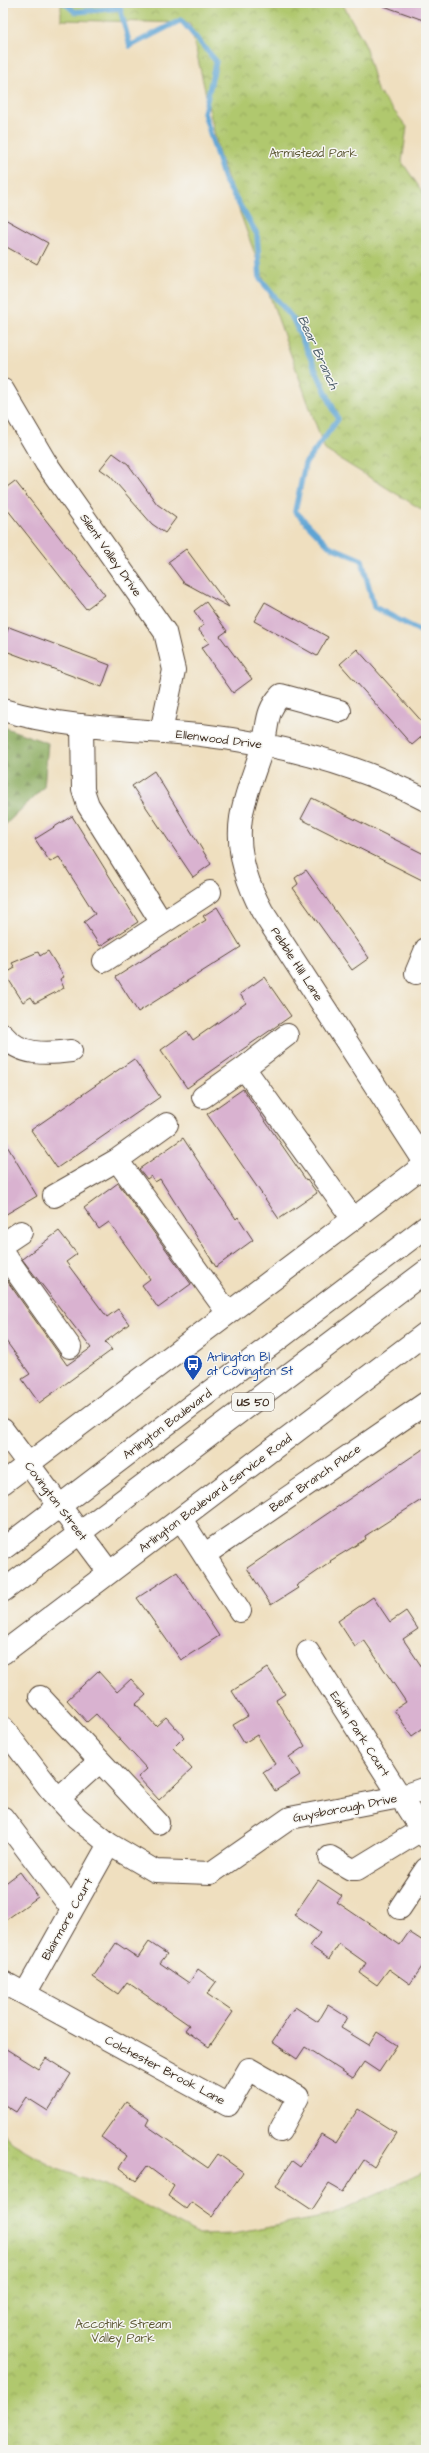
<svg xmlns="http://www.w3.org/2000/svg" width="429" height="2453" font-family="'Architects Daughter',sans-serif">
  <defs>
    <pattern id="forest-firs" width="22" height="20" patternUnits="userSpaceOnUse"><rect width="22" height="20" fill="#8cac61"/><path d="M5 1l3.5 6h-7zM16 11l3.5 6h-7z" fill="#748c4f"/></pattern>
    <pattern id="park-crowns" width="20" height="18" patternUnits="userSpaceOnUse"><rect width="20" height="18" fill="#b0c86e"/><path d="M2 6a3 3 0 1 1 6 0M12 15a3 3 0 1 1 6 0" fill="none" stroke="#90a35a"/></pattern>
  </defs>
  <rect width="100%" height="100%" fill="#f6f6f2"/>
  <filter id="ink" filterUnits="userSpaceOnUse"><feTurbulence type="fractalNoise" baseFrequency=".025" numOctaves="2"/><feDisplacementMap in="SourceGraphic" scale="8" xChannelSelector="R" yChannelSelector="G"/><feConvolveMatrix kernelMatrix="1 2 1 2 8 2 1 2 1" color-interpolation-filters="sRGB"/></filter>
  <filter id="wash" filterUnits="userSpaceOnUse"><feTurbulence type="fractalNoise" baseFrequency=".012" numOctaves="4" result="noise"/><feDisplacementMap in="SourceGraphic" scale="16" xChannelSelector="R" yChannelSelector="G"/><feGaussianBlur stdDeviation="0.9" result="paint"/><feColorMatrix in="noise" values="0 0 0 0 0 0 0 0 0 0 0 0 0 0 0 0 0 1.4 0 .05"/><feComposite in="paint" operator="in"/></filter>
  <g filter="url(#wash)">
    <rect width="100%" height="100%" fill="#efdfbf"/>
    <!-- forest -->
    <path fill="url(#forest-firs)" stroke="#646b40" d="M 3,727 L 48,743 L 44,787 L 3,827 Z"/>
    <!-- park -->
    <path fill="url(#park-crowns)" stroke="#767946" d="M 61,3 L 342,3 L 364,42 L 377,90 L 407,127 L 402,162 L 426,197 L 426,512 L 325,450 L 219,154 L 190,23 L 61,20 Z
      M 3,2133 L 13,2143 L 57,2169 L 105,2185 L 199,2235 L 234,2234 L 332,2215 L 426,2171 L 426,2450 L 3,2450 Z"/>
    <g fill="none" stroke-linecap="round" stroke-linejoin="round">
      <!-- stream -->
      <path stroke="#5fa4d4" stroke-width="5.5" d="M 65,3 L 75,12 L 120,8 L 130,46 L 181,20 L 216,61 L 204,113 L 224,179 L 257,234 L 260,279 L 293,319 L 338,419 L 305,464 L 295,511 L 329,546 L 362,560 L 374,607 L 426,634"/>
    </g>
    <g id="blocks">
      <!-- building -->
      <path fill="#d9b2d0" d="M 382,3 L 426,3 L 426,21 L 381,5 Z
        M 3,218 L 48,243 L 37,264 L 3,245 Z
        M 113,453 L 128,464 L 157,504 L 176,518 L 165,533 L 152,524 L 110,476 L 100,469 Z
        M 15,481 L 105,595 L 86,609 L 3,504 L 3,490 Z
        M 186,549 L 229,607 L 183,582 L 168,562 Z
        M 206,602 L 227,631 L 220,636 L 252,679 L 233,693 L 201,648 L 209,643 L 198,629 L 204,625 L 194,611 Z
        M 265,602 L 328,637 L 317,656 L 254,621 Z
        M 9,627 L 110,665 L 102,687 L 3,650 L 3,642 Z
        M 357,649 L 426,726 L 426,733 L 412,745 L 340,664 Z
        M 154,771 L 211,864 L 193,877 L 132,786 Z
        M 312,798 L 426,855 L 426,882 L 301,819 Z
        M 72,816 L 138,922 L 100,946 L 84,922 L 95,914 L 59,857 L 50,862 L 35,839 Z
        M 306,870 L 369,958 L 352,970 L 293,888 L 298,884 L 295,878 Z
        M 217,907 L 241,947 L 138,1012 L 116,977 L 206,920 L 203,916 Z
        M 48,951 L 64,977 L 60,979 L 64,988 L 35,1003 L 31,997 L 23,1002 L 7,977 L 8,972 L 15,968 L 12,963 L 38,952 L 40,956 Z
        M 264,977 L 291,1016 L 187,1088 L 161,1050 L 187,1031 L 193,1040 L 246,1003 L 240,994 Z
        M 134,1059 L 160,1097 L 57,1168 L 31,1130 Z
        M 243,1089 L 306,1180 L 307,1179 L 317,1193 L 279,1219 L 207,1114 Z
        M 183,1138 L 236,1219 L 238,1217 L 253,1240 L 216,1267 L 160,1179 L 155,1182 L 151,1176 L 147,1179 L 139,1169 Z
        M 3,1139 L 37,1196 L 3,1216 Z
        M 118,1183 L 191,1284 L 158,1308 L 142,1285 L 150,1279 L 109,1222 L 99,1229 L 84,1208 Z
        M 59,1231 L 77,1254 L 66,1262 L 107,1317 L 118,1309 L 129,1324 L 105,1342 L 112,1350 L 39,1403 L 22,1379 L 30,1374 L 3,1337 L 3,1275 L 67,1365 L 91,1348 L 22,1259 Z
        M 426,1447 L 426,1497 L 365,1536 L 366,1539 L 330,1561 L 331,1562 L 296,1586 L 298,1588 L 271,1605 L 247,1568 Z
        M 177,1572 L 219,1636 L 181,1660 L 137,1598 Z
        M 373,1597 L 390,1622 L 406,1611 L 418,1629 L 403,1639 L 426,1673 L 426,1726 L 412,1736 L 394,1710 L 406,1702 L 364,1640 L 355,1647 L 338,1621 Z
        M 268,1668 L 285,1694 L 276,1700 L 305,1746 L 289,1757 L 300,1775 L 275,1791 L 263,1772 L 275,1764 L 257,1735 L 244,1743 L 233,1725 L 248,1716 L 232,1691 Z
        M 98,1671 L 117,1692 L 131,1679 L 146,1695 L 136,1704 L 156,1726 L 166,1717 L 184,1737 L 173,1748 L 192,1769 L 159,1800 L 138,1777 L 147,1769 L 96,1714 L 87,1722 L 67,1700 Z
        M 20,1872 L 38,1897 L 3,1922 L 3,1885 Z
        M 318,1880 L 342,1896 L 337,1902 L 400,1945 L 409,1932 L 426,1943 L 426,1961 L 410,1984 L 389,1969 L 377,1985 L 360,1973 L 366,1963 L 339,1944 L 329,1959 L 310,1946 L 320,1933 L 294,1915 Z
        M 149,1942 L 167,1954 L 160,1963 L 189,1983 L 198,1969 L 216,1982 L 207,1994 L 233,2012 L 209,2047 L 185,2030 L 189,2025 L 127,1982 L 118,1994 L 93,1977 L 116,1943 L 138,1958 Z
        M 328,2005 L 347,2017 L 341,2028 L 369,2045 L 377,2032 L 397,2045 L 379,2072 L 364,2062 L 353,2078 L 305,2047 L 297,2059 L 272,2042 L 295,2007 L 318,2022 Z
        M 3,2047 L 38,2069 L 46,2058 L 71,2074 L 48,2111 L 26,2097 L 16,2112 L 3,2104 Z
        M 126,2102 L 149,2119 L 146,2125 L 208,2168 L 218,2154 L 243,2172 L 212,2217 L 191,2202 L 186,2209 L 168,2196 L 174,2186 L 147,2166 L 136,2181 L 119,2168 L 127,2156 L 101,2137 Z
        M 358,2109 L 396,2133 L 374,2167 L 364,2160 L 343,2192 L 329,2184 L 312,2210 L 276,2186 L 292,2161 L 300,2167 L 321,2134 L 336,2143 Z"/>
    </g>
  </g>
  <g filter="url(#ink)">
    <use href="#blocks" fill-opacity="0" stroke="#564536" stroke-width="1"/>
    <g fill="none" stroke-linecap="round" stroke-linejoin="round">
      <defs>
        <path id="minor" d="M 3,390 L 46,463 L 165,632 L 174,670 L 161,732
          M 3,710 C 67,729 135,729 201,735 C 280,744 355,763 426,800
          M 340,711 L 281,695 C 265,712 269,723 263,745 C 256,769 245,793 241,818 C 236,851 247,883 262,911 L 426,1164
          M 82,725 L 83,790 L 88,805 L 162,923
          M 104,961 L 210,892
          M 416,973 L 426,949
          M 3,1035 C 20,1056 47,1054 71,1051
          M 244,1068 L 353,1219
          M 203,1097 L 244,1068 L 287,1035
          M 117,1160 L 228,1313
          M 54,1196 L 117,1160 L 167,1124
          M 3,1244 L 21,1232
          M 3,1253 L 70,1347
          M 3,1430 L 109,1572
          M 3,1483 L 426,1164
          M 181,1519 L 240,1611
          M 204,1555 L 426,1403
          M 308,1652 L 426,1837
          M 3,1653 L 426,1333
          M 40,1697 L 100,1761
          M 3,1728 L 50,1789 L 77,1818 L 109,1844 L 155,1871 L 211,1873 L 290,1818 L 400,1797 L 426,1788
          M 59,1798 L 100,1761 L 158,1823
          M 3,1818 L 72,1909
          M 330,1857 L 351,1869 L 357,1869 L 421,1830
          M 400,1908 L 426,1869
          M 3,1982 L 228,2105 L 249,2069 L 298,2097 L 280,2131
          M 25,1994 L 109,1844"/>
        <path id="major" d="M 3,1549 L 426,1227
          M 3,1591 L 426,1271"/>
      </defs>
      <!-- minor casing -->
      <use href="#minor" stroke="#564536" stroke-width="24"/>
      <!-- major casing -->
      <use href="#major" stroke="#564536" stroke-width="24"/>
      <!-- minor -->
      <use href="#minor" stroke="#fff" stroke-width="22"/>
      <!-- major -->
      <use href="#major" stroke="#fff" stroke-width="22"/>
    </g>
  </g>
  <!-- icons -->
  <defs>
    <symbol id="bus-pin" viewBox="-11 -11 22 30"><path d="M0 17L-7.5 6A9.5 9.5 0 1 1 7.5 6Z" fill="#1a4fb4" stroke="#f6f6f2"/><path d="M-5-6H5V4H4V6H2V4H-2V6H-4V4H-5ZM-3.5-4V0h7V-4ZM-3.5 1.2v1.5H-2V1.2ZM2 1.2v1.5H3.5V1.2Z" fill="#fff"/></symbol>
  </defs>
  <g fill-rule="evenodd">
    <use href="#bus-pin" x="182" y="1353" width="22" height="30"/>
  </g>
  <g text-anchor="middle" stroke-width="3" stroke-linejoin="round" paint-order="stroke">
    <!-- shield labels -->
    <rect fill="#f6f6f2" stroke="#73675e" stroke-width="1" x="232" y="1393" width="42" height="18" rx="3"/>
    <g font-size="11" font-weight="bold" fill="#3b2a1e">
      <text x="253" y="1406">US 50</text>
    </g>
    <!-- park labels -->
    <g font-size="12" fill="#5e5936" stroke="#f6f6f2">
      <text x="313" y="157">Armistead Park</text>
      <text x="123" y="2328">Accotink Stream<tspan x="123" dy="14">Valley Park</tspan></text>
    </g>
    <!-- street labels -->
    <g font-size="12" fill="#3b2a1e" stroke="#f6f6f2">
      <text transform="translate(111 555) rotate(55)" y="4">Silent Valley Drive</text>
      <text transform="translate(219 739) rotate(7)" y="4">Ellenwood Drive</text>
      <text transform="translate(297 964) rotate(57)" y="4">Pebble Hill Lane</text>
      <text transform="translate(167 1424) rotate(-37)" y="4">Arlington Boulevard</text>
      <text transform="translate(315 1478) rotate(-35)" y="4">Bear Branch Place</text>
      <text transform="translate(215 1493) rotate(-37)" y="4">Arlington Boulevard Service Road</text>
      <text transform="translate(56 1501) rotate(53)" y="4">Covington Street</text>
      <text transform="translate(360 1734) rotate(57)" y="4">Eakin Park Court</text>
      <text transform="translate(345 1808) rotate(-11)" y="4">Guysborough Drive</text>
      <text transform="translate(67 1919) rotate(-61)" y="4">Blairmore Court</text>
      <text transform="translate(165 2070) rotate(28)" y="4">Colchester Brook Lane</text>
    </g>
    <!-- transit labels -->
    <g font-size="12" fill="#164399" stroke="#f6f6f2" text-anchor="start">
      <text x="207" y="1361">Arlington Bl<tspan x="207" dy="14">at Covington St</tspan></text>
    </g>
    <!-- water labels -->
    <g font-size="13" font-style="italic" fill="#495b67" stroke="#f6f6f2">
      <text transform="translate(319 352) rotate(65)" y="5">Bear Branch</text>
    </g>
  </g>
  <!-- margin -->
  <rect width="429" height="2453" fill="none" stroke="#f6f6f2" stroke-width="16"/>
</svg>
